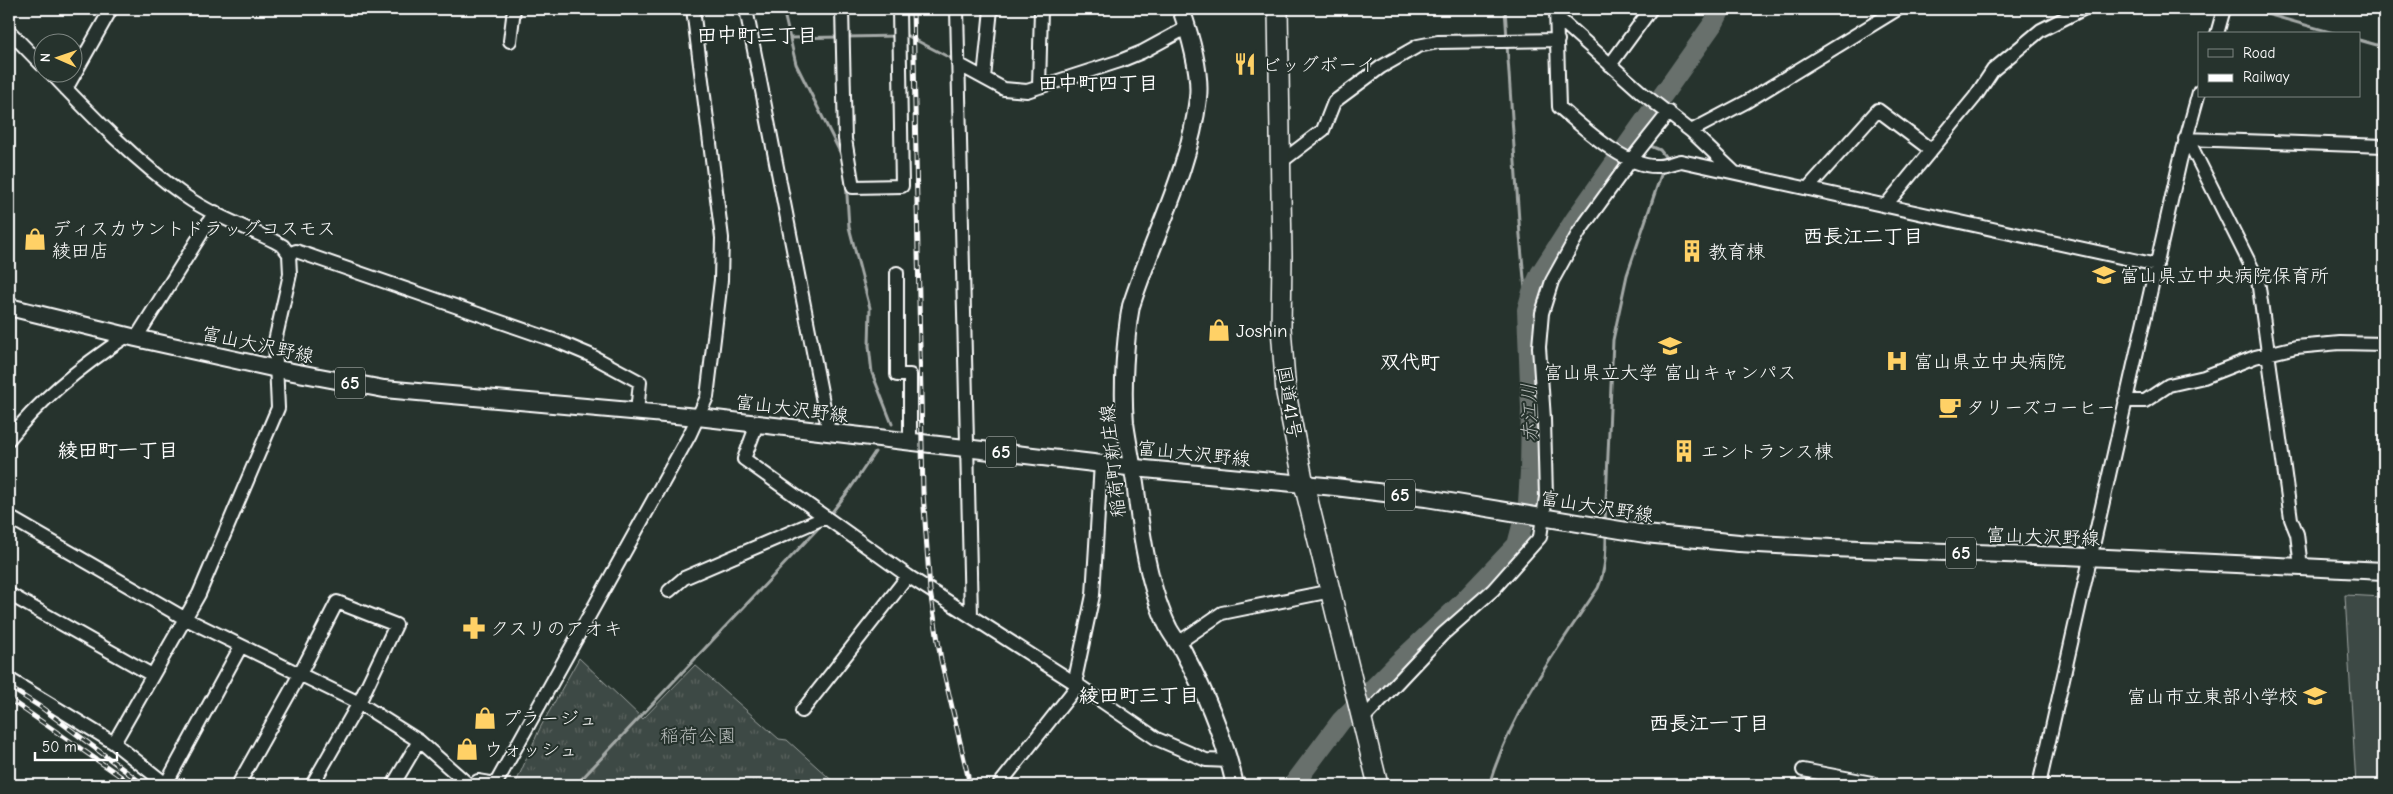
<svg xmlns="http://www.w3.org/2000/svg" width="2393" height="794" font-family="'Comic Neue','Klee One',sans-serif">
  <defs>
    <pattern id="grass-tufts" width="24" height="20" patternUnits="userSpaceOnUse" patternTransform="scale(1.25)"><rect width="24" height="20" fill="#3e4944"/><path d="M3 7l-1-3M5 7V3M7 7l1-3M15 17l-1-3M17 17v-4M19 17l1-3" fill="none" stroke="#5b6460"/></pattern>
  </defs>
  <rect width="100%" height="100%" fill="#26332d"/>
  <filter id="ink" filterUnits="userSpaceOnUse"><feTurbulence type="fractalNoise" baseFrequency=".02" numOctaves="2"/><feDisplacementMap in="SourceGraphic" scale="10" xChannelSelector="R" yChannelSelector="G"/><feConvolveMatrix kernelMatrix="1 2 1 2 8 2 1 2 1" color-interpolation-filters="sRGB"/></filter>
  <g filter="url(#ink)">
    <!-- grass -->
    <path fill="url(#grass-tufts)" stroke="#9ea4a2" d="M 579,658 L 643,719 L 695,665 L 779,739 L 787,740 L 837,785 L 515,785 L 540,728 Z"/>
    <!-- pitch -->
    <path fill="#3e4944" stroke="#9ea4a2" d="M 2345,595 L 2384,597 L 2384,785 L 2356,785 Z"/>
    <g fill="none" stroke-linecap="round" stroke-linejoin="round">
      <!-- stream -->
      <path stroke="#a4a9a7" stroke-width="3" d="M 783,9 L 796,64 L 843,158
        M 1505,9 L 1507,38
        M 2249,9 L 2337,34
        M 904,36 L 908,36 L 954,60
        M 846,37 L 898,36
        M 790,38 L 840,37
        M 2359,40 L 2384,47
        M 1507,44 L 1520,236 L 1527,310
        M 1634,137 L 1641,141
        M 1646,144 L 1660,150 L 1667,159 L 1666,161
        M 846,179 L 849,227 L 870,308 L 869,346 L 872,373 L 892,424
        M 829,516 L 850,489 L 875,452
        M 1605,523 L 1613,340 L 1627,275 L 1663,169
        M 576,785 L 823,523
        M 1489,785 C 1512,710 1555,652 1598,588 C 1606,569 1606,551 1606,532"/>
      <!-- river -->
      <path stroke="#67706c" stroke-width="20" d="M 1293,785 L 1341,721 L 1399,662 L 1460,605 L 1517,545 L 1528,503 L 1530,471 L 1531,408 L 1527,310 L 1532,292 L 1540,274 L 1576,218 L 1715,21 L 1721,9"/>
      <defs>
        <path id="minor" d="M 746,9 L 829,433
          M 842,9 L 845,139 L 853,187 L 902,186 L 899,9
          M 957,9 L 971,616
          M 1556,9 L 1559,107 C 1583,127 1625,168 1658,166 C 1666,166 1674,162 1681,161 L 2157,265
          M 1556,16 L 1642,93 L 1691,131 L 1746,102 L 1898,9
          M 9,31 L 42,65
          M 2217,34 L 2224,9
          M 510,41 L 514,9
          M 958,64 L 1004,89 L 1027,91 L 1120,61 L 1142,52 L 1188,27
          M 1610,65 L 1651,9
          M 50,72 C 92,116 135,161 185,196 C 212,215 245,227 274,241 L 283,246 L 289,254 L 296,251 L 559,342 L 590,355 L 640,382 L 637,412
          M 984,78 L 991,9
          M 1039,87 L 1041,9
          M 66,89 L 111,9
          M 1691,131 L 1734,172
          M 2185,139 L 2384,146
          M 2192,148 L 2258,280 L 2291,519 L 2297,534 L 2301,567
          M 1281,162 L 1323,130 L 1334,102 L 1381,67 L 1418,46 L 1438,42 L 1558,40
          M 1808,188 L 1878,110 L 1931,150
          M 1886,205 L 1975,97 L 1993,70 L 2041,30 L 2083,9
          M 897,273 L 897,375 L 910,375 L 910,442
          M 136,338 L 215,212
          M 2125,401 L 2145,401 L 2169,385 L 2204,377 L 2255,357 L 2296,347 L 2340,343 L 2384,344
          M 757,424 L 744,459 L 908,576 L 1078,685 L 1157,739 L 1206,760 L 1230,761
          M 9,439 C 41,398 84,364 127,336
          M 9,517 L 184,618 L 359,703 L 419,741 L 469,785
          M 669,591 L 684,578 L 826,517
          M 9,594 L 152,675
          M 1178,643 L 1222,613 L 1331,591
          M 9,679 L 114,743 L 167,785
          M 802,711 L 908,576
          M 1362,720 L 1443,634 L 1493,590 L 1540,537 L 1546,497 L 1544,419 L 1539,347 L 1542,313 L 1552,281 L 1579,232 L 1631,160 L 1669,112
          M 114,743 L 199,594 L 278,408 L 275,341 L 290,274 L 289,254
          M 1803,770 L 1872,783 L 1871,785
          M 166,784 L 241,646
          M 238,785 L 300,674 L 337,602 L 396,625 L 359,703 L 312,785
          M 393,785 L 419,741
          M 473,785 L 478,781 L 496,784
          M 495,785 L 690,434 L 707,397 L 721,280 L 722,238 L 693,9
          M 999,785 L 1078,685 L 1076,675 L 1093,595 L 1101,463
          M 2039,785 L 2180,161 L 2199,92"/>
        <path id="major" d="M 1181,9 C 1189,32 1201,73 1198,98 C 1190,170 1153,237 1131,306 C 1125,338 1122,390 1125,423 C 1128,445 1133,467 1136,490 C 1141,534 1149,589 1169,629 C 1174,638 1181,646 1185,655 C 1207,696 1225,741 1235,785
          M 9,307 L 136,338 L 277,369 L 384,389 L 698,417 L 1145,469 L 1335,487 L 1426,498 L 1645,534 L 1739,543 L 1832,548 L 2065,556 L 2384,571"/>
        <path id="highway" d="M 1278,9 L 1282,256 L 1281,328 L 1286,393 L 1304,484 L 1378,785"/>
      </defs>
      <!-- minor casing -->
      <use href="#minor" stroke="#fff" stroke-width="16"/>
      <!-- major casing -->
      <use href="#major" stroke="#fff" stroke-width="20"/>
      <!-- highway casing -->
      <use href="#highway" stroke="#fff" stroke-width="22"/>
      <!-- minor -->
      <use href="#minor" stroke="#26332d" stroke-width="12"/>
      <!-- major -->
      <use href="#major" stroke="#26332d" stroke-width="16"/>
      <!-- highway -->
      <use href="#highway" stroke="#26332d" stroke-width="19"/>
      <defs>
        <path id="rail" d="M 913,9 L 923,493 L 930,591 L 941,660 L 970,785
          M 9,687 L 42,708 L 144,785
          M 9,699 L 123,778"/>
      </defs>
      <!-- rail casing -->
      <use href="#rail" stroke="#fff" stroke-width="5"/>
      <!-- rail -->
      <use href="#rail" stroke="#26332d" stroke-width="3" stroke-dasharray="9" stroke-linecap="butt"/>
    </g>
  </g>
  <!-- icons -->
  <defs>
    <symbol id="restaurant-bare" viewBox="-9 -9 18 18"><path d="M-5-6h1v4h1v-4h1v4h1v-4h1v5L-1.5 .5V6h-2V.5L-5-1ZM5-6V6H3V1.5H1.5Q1.5-4 5-6Z" fill="#ffd166" stroke="#26332d" stroke-width="2.5" paint-order="stroke"/></symbol>
    <symbol id="shop-bare" viewBox="-9 -9 18 18"><path d="M-5-2.5h2.3a2.7 3.5 0 0 1 5.4 0H5L5.5 6h-11ZM-1.5-2.5h3a1.5 2.3 0 0 0-3 0Z" fill="#ffd166" stroke="#26332d" stroke-width="2.5" paint-order="stroke"/></symbol>
    <symbol id="building-bare" viewBox="-9 -9 18 18"><path d="M-4-6H4V6H1V3H-1V6H-4ZM-2.5-4.3h1.7v1.8h-1.7ZM.8-4.3h1.7v1.8H.8ZM-2.5-1h1.7V.8h-1.7ZM.8-1h1.7V.8H.8Z" fill="#ffd166" stroke="#26332d" stroke-width="2.5" paint-order="stroke"/></symbol>
    <symbol id="school-bare" viewBox="-9 -9 18 18"><path d="M0-5L7-2L0 1L-7-2ZM-4 1L0 2.5L4 1V4Q0 6-4 4Z" fill="#ffd166" stroke="#26332d" stroke-width="2.5" paint-order="stroke"/></symbol>
    <symbol id="university-bare" viewBox="-9 -9 18 18"><path d="M0-5L7-2L0 1L-7-2ZM-4 1L0 2.5L4 1V4Q0 6-4 4Z" fill="#ffd166" stroke="#26332d" stroke-width="2.5" paint-order="stroke"/></symbol>
    <symbol id="hospital-bare" viewBox="-9 -9 18 18"><path d="M-5-5h3v3.5h4V-5h3V5h-3V1.5h-4V5h-3Z" fill="#ffd166" stroke="#26332d" stroke-width="2.5" paint-order="stroke"/></symbol>
    <symbol id="cafe-bare" viewBox="-9 -9 18 18"><path d="M-5.5-4.5H6V0H3Q3 3.5 0 3.5H-2.5Q-5.5 3.5-5.5 0ZM3-3.2v2h1.7v-2ZM-6 4.5H4V6H-6Z" fill="#ffd166" stroke="#26332d" stroke-width="2.5" paint-order="stroke"/></symbol>
    <symbol id="pharmacy-bare" viewBox="-9 -9 18 18"><path d="M-2-6h4v4h4v4h-4v4h-4v-4h-4v-4h4Z" fill="#ffd166" stroke="#26332d" stroke-width="2.5" paint-order="stroke"/></symbol>
  </defs>
  <g fill-rule="evenodd">
    <use href="#restaurant-bare" x="1229" y="48" width="32" height="32"/>
    <use href="#shop-bare" x="19" y="223" width="32" height="32"/>
    <use href="#building-bare" x="1676" y="235" width="32" height="32"/>
    <use href="#school-bare" x="2088" y="259" width="32" height="32"/>
    <use href="#shop-bare" x="1203" y="314" width="32" height="32"/>
    <use href="#university-bare" x="1654" y="330" width="32" height="32"/>
    <use href="#hospital-bare" x="1881" y="345" width="32" height="32"/>
    <use href="#cafe-bare" x="1934" y="391" width="32" height="32"/>
    <use href="#building-bare" x="1668" y="435" width="32" height="32"/>
    <use href="#pharmacy-bare" x="458" y="612" width="32" height="32"/>
    <use href="#school-bare" x="2299" y="680" width="32" height="32"/>
    <use href="#shop-bare" x="469" y="702" width="32" height="32"/>
    <use href="#shop-bare" x="451" y="733" width="32" height="32"/>
  </g>
  <g text-anchor="middle" stroke-width="4" stroke-linejoin="round" paint-order="stroke">
    <!-- shield labels -->
    <g fill="#26332d" stroke="#bec2c0" stroke-width="1">
      <rect x="335" y="367.5" width="30" height="31" rx="4"/>
      <rect x="986" y="436.5" width="30" height="31" rx="4"/>
      <rect x="1385" y="479.5" width="30" height="31" rx="4"/>
      <rect x="1946" y="537.5" width="30" height="31" rx="4"/>
    </g>
    <g font-size="18" font-weight="bold" fill="#fff">
      <text x="350" y="389">65</text>
      <text x="1001" y="458">65</text>
      <text x="1400" y="501">65</text>
      <text x="1961" y="559">65</text>
    </g>
    <!-- poi labels -->
    <g font-size="19" fill="#fff" stroke="#26332d" text-anchor="start">
      <text x="1262" y="71">ビッグボーイ</text>
      <text x="52" y="235">ディスカウントドラッグコスモス<tspan x="52" dy="22">綾田店</tspan></text>
      <text x="1708" y="258">教育棟</text>
      <text x="2120" y="282">富山県立中央病院保育所</text>
      <text x="1236" y="337">Joshin</text>
      <text x="1914" y="368">富山県立中央病院</text>
      <text x="1670" y="379" text-anchor="middle">富山県立大学 富山キャンパス</text>
      <text x="1966" y="414">タリーズコーヒー</text>
      <text x="1700" y="458">エントランス棟</text>
      <text x="490" y="635">クスリのアオキ</text>
      <text x="2298" y="703" text-anchor="end">富山市立東部小学校</text>
      <text x="502" y="725">プラージュ</text>
      <text x="484" y="756">ウォッシュ</text>
    </g>
    <!-- street labels -->
    <g font-size="19" fill="#fff" stroke="#26332d">
      <text transform="translate(258 344) rotate(12)" y="7">富山大沢野線</text>
      <text transform="translate(1290 402) rotate(81)" y="7">国道41号</text>
      <text transform="translate(792 408) rotate(7)" y="7">富山大沢野線</text>
      <text transform="translate(1194 453) rotate(6)" y="7">富山大沢野線</text>
      <text transform="translate(1112 461) rotate(-96)" y="7">稲荷町新庄線</text>
      <text transform="translate(1597 506) rotate(9)" y="7">富山大沢野線</text>
      <text transform="translate(2043 536) rotate(2)" y="7">富山大沢野線</text>
    </g>
    <!-- park labels -->
    <g font-size="19" fill="#bbbfbe" stroke="#26332d">
      <text x="698" y="742">稲荷公園</text>
    </g>
    <!-- neighbourhood labels -->
    <g font-size="20" font-weight="bold" fill="#fff" stroke="#26332d">
      <text x="757" y="42">田中町三丁目</text>
      <text x="1098" y="90">田中町四丁目</text>
      <text x="1863" y="243">西長江二丁目</text>
      <text x="1410" y="369">双代町</text>
      <text x="118" y="457">綾田町一丁目</text>
      <text x="1139" y="702">綾田町三丁目</text>
      <text x="1709" y="730">西長江一丁目</text>
    </g>
    <!-- water labels -->
    <g font-size="20" font-style="italic" fill="#b3b8b6" stroke="#26332d">
      <text transform="translate(1529 413) rotate(-91)" y="7">赤江川</text>
    </g>
  </g>
  <!-- margin -->
  <rect width="2393" height="794" fill="none" stroke="#26332d" stroke-width="30"/>
  <rect x="15" y="15" width="2363" height="764" fill="none" stroke="#fff" stroke-width="2" filter="url(#ink)"/>
  <!-- legend -->
  <rect x="2198" y="32" width="162" height="65" fill="#26332d" stroke="#7d8581"/>
  <rect x="2208" y="49" width="25" height="8" fill="#26332d" stroke="#7d8581"/>
  <text x="2243" y="58" font-size="15" fill="#ffffff">Road</text>
  <rect x="2208" y="74" width="25" height="8" fill="#ffffff" stroke="#7d8581"/>
  <text x="2243" y="82" font-size="15" fill="#ffffff">Railway</text>
  <!-- north arrow -->
  <g transform="translate(58 58) rotate(272)"><circle r="24" fill="#26332d" stroke="#7d8581"/>
  <path d="M0-4L9 19L0 12L-9 19Z" fill="#ffd166"/>
  <text y="-8" font-size="14" font-weight="bold" text-anchor="middle" fill="#ffffff">N</text>
  </g>
  <!-- scale -->
  <path d="M35 752v8h82v-8" fill="none" stroke="#ffffff" stroke-width="2.5"/>
  <text x="42" y="752" font-size="15" fill="#ffffff" stroke="#26332d" stroke-width="4" paint-order="stroke">50 m</text>
</svg>
